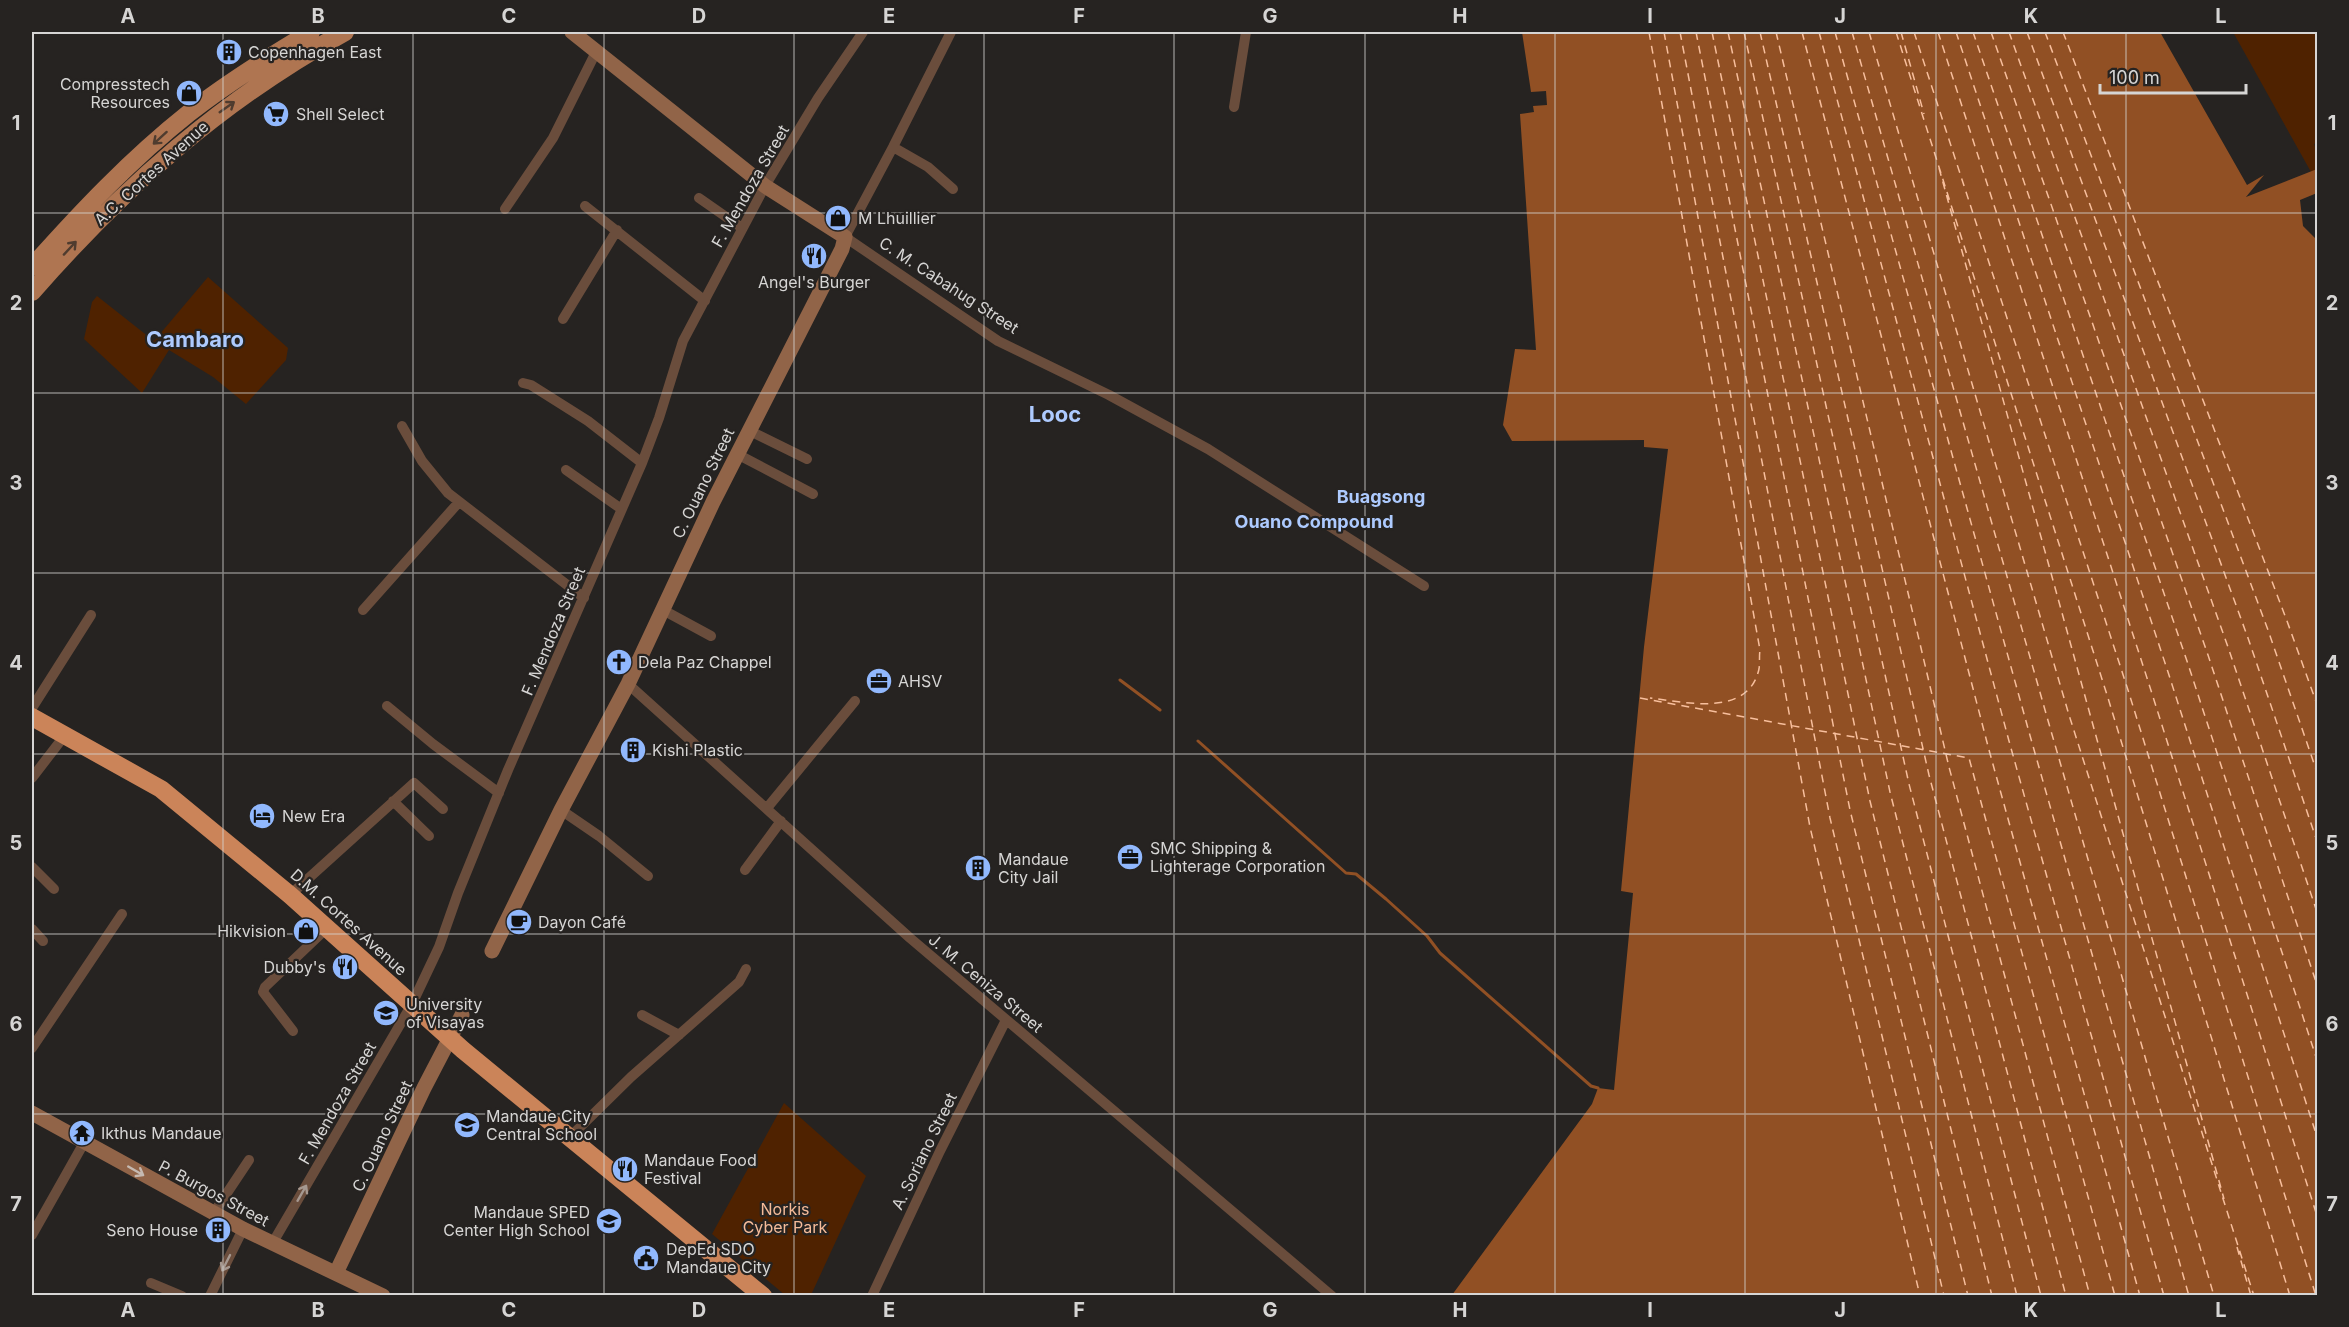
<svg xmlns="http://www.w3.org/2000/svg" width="2349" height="1327" font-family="Inter,sans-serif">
  <rect width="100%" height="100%" fill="#262321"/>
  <!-- green -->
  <path fill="#4f2200" d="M 2233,32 L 2317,32 L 2318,143 L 2314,144 L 2317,152 L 2317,169 L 2311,172 Z
    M 208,277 L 288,348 L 286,360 L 246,404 L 213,377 L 169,350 L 142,393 L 84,339 L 92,302 L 97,296 L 154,341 Z
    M 784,1103 L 866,1176 L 811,1295 L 785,1295 L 712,1234 Z"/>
  <!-- water -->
  <path fill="#915024" d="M 1522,32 L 2160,32 L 2247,185 L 2264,175 L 2246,197 L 2317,169 L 2317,193 L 2300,200 L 2303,226 L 2318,241 L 2317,1295 L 1452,1295 L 1592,1104 L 1598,1088 L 1614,1090 L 1633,893 L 1621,891 L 1644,647 L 1668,449 L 1644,447 L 1644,440 L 1512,441 L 1503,425 L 1515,349 L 1536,350 L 1520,114 L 1534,112 L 1533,106 L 1547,105 L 1546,91 L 1531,92 Z"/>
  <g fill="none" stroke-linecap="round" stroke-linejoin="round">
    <!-- stream -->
    <path stroke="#915024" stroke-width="3" d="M 1120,680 L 1160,710
      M 1198,741 L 1346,873 L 1356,874 L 1386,899 L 1427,936 L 1440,953 L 1591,1086 L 1598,1088"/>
    <!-- ferry -->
    <path stroke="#f8bf9d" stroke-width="1.5" stroke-dasharray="8 6" stroke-linecap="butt" d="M 1649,32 L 1760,650 C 1759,656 1760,663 1759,669 C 1748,718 1685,702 1650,698
      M 1664,32 L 1810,827 L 1920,1296
      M 1680,32 L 1830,818 L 1944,1296
      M 1696,32 L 1850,810 L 1968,1296
      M 1712,32 L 1870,801 L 1992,1296
      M 1728,32 L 1890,792 L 2017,1296
      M 1744,32 L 1909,784 L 2041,1296
      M 1760,32 L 1929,775 L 2066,1296
      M 1776,32 L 1949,767 L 2090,1296
      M 1802,32 L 1989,750 L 2140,1296
      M 1819,32 L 2009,741 L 2164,1296
      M 1835,32 L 2029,732 L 2189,1296
      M 1852,32 L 2049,724 L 2214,1296
      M 1869,32 L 2069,715 L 2254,1296
      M 1896,32 L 2108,698 L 2290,1296
      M 1901,32 L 1924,114
      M 1914,32 L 2128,690 L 2316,1296
      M 1938,32 L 2148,681 L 2318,1219
      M 1956,32 L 2168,672 L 2318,1140
      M 1973,32 L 2188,664 L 2318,1063
      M 1991,32 L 2208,655 L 2318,988
      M 2009,32 L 2228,647 L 2318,915
      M 2027,32 L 2248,638 L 2318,844
      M 2045,32 L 2268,630 L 2318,775
      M 2063,32 L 2287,621 L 2318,707
      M 1939,168 L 2224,1199
      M 1640,698 L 1969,758 L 2115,1296
      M 2237,1247 L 2251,1296"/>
    <!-- street -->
    <path stroke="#6a4d3c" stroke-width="10" d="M 951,32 L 893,147 L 845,237 L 998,341 L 1109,395 L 1208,449 L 1424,586
      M 1234,107 L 1246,32
      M 893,147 L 928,167 L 953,189
      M 699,198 L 742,228
      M 585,206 L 705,301
      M 505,209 L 553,138 L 596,52
      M 563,319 L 617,230
      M 523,383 L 531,385 L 588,421 L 642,463
      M 402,426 L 422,461 L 448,493 L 584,598
      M 748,430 L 807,459
      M 737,454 L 813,494
      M 566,470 L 620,508
      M 363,610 L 459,502
      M 663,610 L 711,636
      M 628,684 L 910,938 L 1332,1296
      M 387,706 L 433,744 L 499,793
      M 32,708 L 91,615
      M 32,778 L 65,735
      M 393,801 L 429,836
      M 767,808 L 855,701
      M 561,810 L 599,836 L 648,876
      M 32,867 L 54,889
      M 745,870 L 781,821
      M 290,895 L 414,783 L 443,809
      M 32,929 L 43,941
      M 642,1015 L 679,1035
      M 293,1031 L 263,992 L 265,987 L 326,929
      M 32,1048 L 122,914
      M 570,1137 L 631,1077 L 739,982 L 746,969
      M 213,1214 L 249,1160
      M 32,1235 L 85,1141
      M 272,1244 L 412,1004 L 439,947 L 458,893 L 508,770 L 642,463 L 659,418 L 683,341 L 765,186 L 818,98 L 863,32
      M 151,1283 L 182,1296
      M 210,1296 L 243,1229
      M 872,1296 L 940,1151 L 1006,1020"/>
    <!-- secondary -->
    <path stroke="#916448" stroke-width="15" d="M 492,951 L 561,810 L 628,684 L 713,502 L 842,249 L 845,237 L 765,186 L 572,32
      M 32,1113 L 243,1229 L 383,1296
      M 336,1273 L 424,1088 L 462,1015"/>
    <!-- primary -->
    <path stroke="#af7551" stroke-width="18" d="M 32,267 C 80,213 131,159 189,113 C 227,83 269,57 311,32
      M 32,292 C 124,187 222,100 345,32"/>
    <!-- highway -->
    <path stroke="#cb8459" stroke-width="18" d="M 32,717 L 161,789 L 290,895 L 463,1050 L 763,1296"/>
  </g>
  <!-- one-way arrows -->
  <defs><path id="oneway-shaft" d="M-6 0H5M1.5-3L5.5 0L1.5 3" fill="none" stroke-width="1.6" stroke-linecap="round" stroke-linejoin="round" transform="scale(1.5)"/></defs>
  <g stroke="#4f3c2f">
    <use href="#oneway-shaft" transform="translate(227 107) rotate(-35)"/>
    <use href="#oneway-shaft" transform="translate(160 138) rotate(138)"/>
    <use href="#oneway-shaft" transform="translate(70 248) rotate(-47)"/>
  </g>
  <use stroke="#c5b9b1" href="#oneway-shaft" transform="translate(136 1171) rotate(30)"/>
  <g stroke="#a59890">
    <use href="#oneway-shaft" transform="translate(302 1193) rotate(-60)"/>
    <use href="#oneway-shaft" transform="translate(226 1263) rotate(117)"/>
  </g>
  <!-- grid -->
  <path fill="none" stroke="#d6d5d4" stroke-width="1.5" stroke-opacity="0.55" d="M 223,32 L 223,1296M 413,32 L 413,1296M 604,32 L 604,1296M 794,32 L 794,1296M 984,32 L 984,1296M 1174,32 L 1174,1296M 1365,32 L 1365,1296M 1555,32 L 1555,1296M 1745,32 L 1745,1296M 1936,32 L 1936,1296M 2126,32 L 2126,1296M 32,213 L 2318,213M 32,393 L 2318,393M 32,573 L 2318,573M 32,754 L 2318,754M 32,934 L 2318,934M 32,1114 L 2318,1114"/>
  <!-- icons -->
  <defs>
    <symbol id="building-disc" viewBox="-11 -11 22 22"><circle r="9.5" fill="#91b8fd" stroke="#262321"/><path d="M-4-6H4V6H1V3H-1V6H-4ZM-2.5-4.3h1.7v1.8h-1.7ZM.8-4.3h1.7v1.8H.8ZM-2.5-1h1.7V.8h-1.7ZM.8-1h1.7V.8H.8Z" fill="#111"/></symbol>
    <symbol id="shop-disc" viewBox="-11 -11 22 22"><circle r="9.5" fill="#91b8fd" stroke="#262321"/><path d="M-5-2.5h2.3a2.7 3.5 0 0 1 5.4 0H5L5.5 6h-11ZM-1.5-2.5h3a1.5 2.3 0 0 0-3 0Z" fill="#111"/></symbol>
    <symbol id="supermarket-disc" viewBox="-11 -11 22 22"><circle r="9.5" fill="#91b8fd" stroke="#262321"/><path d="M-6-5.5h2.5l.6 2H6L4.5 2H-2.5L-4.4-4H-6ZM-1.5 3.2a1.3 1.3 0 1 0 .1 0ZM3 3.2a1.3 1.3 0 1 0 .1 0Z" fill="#111"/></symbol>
    <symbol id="restaurant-disc" viewBox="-11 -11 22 22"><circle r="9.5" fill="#91b8fd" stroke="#262321"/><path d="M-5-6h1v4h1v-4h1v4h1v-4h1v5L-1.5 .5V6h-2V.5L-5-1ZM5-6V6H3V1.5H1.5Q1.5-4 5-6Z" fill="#111"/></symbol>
    <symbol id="church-disc" viewBox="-11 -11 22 22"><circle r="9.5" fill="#91b8fd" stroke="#262321"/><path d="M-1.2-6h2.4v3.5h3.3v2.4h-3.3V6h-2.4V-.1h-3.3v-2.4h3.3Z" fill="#111"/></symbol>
    <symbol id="office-disc" viewBox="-11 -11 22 22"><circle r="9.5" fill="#91b8fd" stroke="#262321"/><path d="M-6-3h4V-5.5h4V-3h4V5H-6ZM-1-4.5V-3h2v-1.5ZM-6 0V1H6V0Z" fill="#111"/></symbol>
    <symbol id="hotel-disc" viewBox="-11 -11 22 22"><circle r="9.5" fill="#91b8fd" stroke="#262321"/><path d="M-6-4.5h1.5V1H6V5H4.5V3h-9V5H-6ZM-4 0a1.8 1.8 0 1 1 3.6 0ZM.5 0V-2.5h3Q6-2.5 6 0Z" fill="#111"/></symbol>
    <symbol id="cafe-disc" viewBox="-11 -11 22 22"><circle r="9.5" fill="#91b8fd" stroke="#262321"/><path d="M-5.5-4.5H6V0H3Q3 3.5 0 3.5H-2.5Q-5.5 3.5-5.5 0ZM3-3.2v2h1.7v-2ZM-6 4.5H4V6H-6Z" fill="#111"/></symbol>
    <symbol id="university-disc" viewBox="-11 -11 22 22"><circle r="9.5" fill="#91b8fd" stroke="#262321"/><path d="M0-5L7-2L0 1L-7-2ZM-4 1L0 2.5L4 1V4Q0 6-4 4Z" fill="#111"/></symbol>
    <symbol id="school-disc" viewBox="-11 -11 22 22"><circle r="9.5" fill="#91b8fd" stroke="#262321"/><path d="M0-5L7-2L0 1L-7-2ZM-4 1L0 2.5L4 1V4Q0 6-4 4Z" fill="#111"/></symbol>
    <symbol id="temple-disc" viewBox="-11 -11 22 22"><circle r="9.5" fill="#91b8fd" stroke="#262321"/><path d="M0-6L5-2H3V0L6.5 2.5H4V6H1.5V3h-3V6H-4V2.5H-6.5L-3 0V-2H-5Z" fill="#111"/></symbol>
    <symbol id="civic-disc" viewBox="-11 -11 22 22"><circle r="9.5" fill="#91b8fd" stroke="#262321"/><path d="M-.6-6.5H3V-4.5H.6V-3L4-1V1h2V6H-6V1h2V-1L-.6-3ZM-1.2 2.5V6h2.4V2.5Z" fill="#111"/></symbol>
  </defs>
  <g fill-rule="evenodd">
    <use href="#building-disc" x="214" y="37" width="30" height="30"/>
    <use href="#shop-disc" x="174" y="78" width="30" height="30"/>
    <use href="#supermarket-disc" x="261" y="99" width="30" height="30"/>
    <use href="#shop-disc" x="823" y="203" width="30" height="30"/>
    <use href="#restaurant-disc" x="799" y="241" width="30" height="30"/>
    <use href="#church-disc" x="604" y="647" width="30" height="30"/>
    <use href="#office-disc" x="864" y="666" width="30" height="30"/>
    <use href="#building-disc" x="618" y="735" width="30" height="30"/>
    <use href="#hotel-disc" x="247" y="801" width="30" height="30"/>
    <use href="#office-disc" x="1115" y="842" width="30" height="30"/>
    <use href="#building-disc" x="963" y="853" width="30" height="30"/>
    <use href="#cafe-disc" x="504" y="907" width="30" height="30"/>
    <use href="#shop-disc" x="291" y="916" width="30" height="30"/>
    <use href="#restaurant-disc" x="330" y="952" width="30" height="30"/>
    <use href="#university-disc" x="371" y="998" width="30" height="30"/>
    <use href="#school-disc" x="452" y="1110" width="30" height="30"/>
    <use href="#temple-disc" x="67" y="1118" width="30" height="30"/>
    <use href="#restaurant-disc" x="610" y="1154" width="30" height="30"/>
    <use href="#school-disc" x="594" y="1206" width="30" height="30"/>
    <use href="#building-disc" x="203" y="1215" width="30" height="30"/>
    <use href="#civic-disc" x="631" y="1243" width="30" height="30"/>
  </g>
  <g text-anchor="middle" stroke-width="4.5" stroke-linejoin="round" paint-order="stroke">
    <!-- poi labels -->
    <g font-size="16" fill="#d6d5d4" stroke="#262321" text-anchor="start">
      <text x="248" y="58">Copenhagen East</text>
      <text x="170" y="90" text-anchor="end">Compresstech<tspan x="170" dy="18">Resources</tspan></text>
      <text x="296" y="120">Shell Select</text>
      <text x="858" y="224">M Lhuillier</text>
      <text x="814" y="288" text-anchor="middle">Angel's Burger</text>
      <text x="638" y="668">Dela Paz Chappel</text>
      <text x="898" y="687">AHSV</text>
      <text x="652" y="756">Kishi Plastic</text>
      <text x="282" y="822">New Era</text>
      <text x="1150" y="854">SMC Shipping &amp;<tspan x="1150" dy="18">Lighterage Corporation</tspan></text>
      <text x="998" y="865">Mandaue<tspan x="998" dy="18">City Jail</tspan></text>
      <text x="538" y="928">Dayon Café</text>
      <text x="286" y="937" text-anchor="end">Hikvision</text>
      <text x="326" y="973" text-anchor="end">Dubby's</text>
      <text x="406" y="1010">University<tspan x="406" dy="18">of Visayas</tspan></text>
      <text x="486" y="1122">Mandaue City<tspan x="486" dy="18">Central School</tspan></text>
      <text x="101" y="1139">Ikthus Mandaue</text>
      <text x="644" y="1166">Mandaue Food<tspan x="644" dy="18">Festival</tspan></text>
      <text x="590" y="1218" text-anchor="end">Mandaue SPED<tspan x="590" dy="18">Center High School</tspan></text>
      <text x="198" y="1236" text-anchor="end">Seno House</text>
      <text x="666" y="1255">DepEd SDO<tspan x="666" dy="18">Mandaue City</tspan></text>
    </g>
    <!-- street labels -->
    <g font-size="16" fill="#d6d5d4" stroke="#262321">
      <text transform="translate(151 173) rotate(-42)" y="6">A.C. Cortes Avenue</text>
      <text transform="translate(750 186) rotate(-60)" y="6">F. Mendoza Street</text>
      <text transform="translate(949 285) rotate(33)" y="6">C. M. Cabahug Street</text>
      <text transform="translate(703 483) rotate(-64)" y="6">C. Ouano Street</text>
      <text transform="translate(553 631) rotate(-67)" y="6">F. Mendoza Street</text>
      <text transform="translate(349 922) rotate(42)" y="6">D.M. Cortes Avenue</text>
      <text transform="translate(986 983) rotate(40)" y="6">J. M. Ceniza Street</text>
      <text transform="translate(337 1103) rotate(-60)" y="6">F. Mendoza Street</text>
      <text transform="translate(382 1136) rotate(-65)" y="6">C. Ouano Street</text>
      <text transform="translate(924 1151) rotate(-64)" y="6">A. Soriano Street</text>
      <text transform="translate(214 1193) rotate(28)" y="6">P. Burgos Street</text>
    </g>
    <!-- park labels -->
    <g font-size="16" fill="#f5bb99" stroke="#262321">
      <text x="785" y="1215">Norkis<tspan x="785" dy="18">Cyber Park</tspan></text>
    </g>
    <!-- neighbourhood labels -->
    <g font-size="18" font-weight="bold" fill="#adcafe" stroke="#262321">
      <text x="1381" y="503">Buagsong</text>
      <text x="1314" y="528">Ouano Compound</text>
    </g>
    <!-- district labels -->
    <g font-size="22" font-weight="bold" fill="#adcafe" stroke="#262321">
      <text x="195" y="347">Cambaro</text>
      <text x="1055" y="422">Looc</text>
    </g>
  </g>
  <!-- border -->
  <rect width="2349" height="1327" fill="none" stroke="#262321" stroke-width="66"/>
  <!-- scale -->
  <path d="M2100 84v9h146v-9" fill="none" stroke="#d6d5d4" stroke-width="3"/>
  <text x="2109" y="84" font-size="18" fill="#d6d5d4" stroke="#262321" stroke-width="4.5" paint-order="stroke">100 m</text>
  <rect x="33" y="33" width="2283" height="1261" fill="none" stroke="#d6d5d4" stroke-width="2"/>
  <g font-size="20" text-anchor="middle" font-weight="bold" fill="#d6d5d4">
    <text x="128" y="23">A</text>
    <text x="318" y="23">B</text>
    <text x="509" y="23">C</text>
    <text x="699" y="23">D</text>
    <text x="889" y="23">E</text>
    <text x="1079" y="23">F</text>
    <text x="1270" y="23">G</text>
    <text x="1460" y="23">H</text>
    <text x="1650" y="23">I</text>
    <text x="1840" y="23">J</text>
    <text x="2031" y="23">K</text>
    <text x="2221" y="23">L</text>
    <text x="16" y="130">1</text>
    <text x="2332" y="130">1</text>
    <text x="16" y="310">2</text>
    <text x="2332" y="310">2</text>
    <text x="16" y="490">3</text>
    <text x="2332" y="490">3</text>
    <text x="16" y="670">4</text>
    <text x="2332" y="670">4</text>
    <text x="16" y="850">5</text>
    <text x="2332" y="850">5</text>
    <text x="16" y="1031">6</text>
    <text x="2332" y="1031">6</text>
    <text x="16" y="1211">7</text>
    <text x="2332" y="1211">7</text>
    <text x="128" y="1317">A</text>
    <text x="318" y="1317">B</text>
    <text x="509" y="1317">C</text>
    <text x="699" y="1317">D</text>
    <text x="889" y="1317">E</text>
    <text x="1079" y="1317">F</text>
    <text x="1270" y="1317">G</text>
    <text x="1460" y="1317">H</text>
    <text x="1650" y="1317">I</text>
    <text x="1840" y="1317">J</text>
    <text x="2031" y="1317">K</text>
    <text x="2221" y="1317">L</text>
  </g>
</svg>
